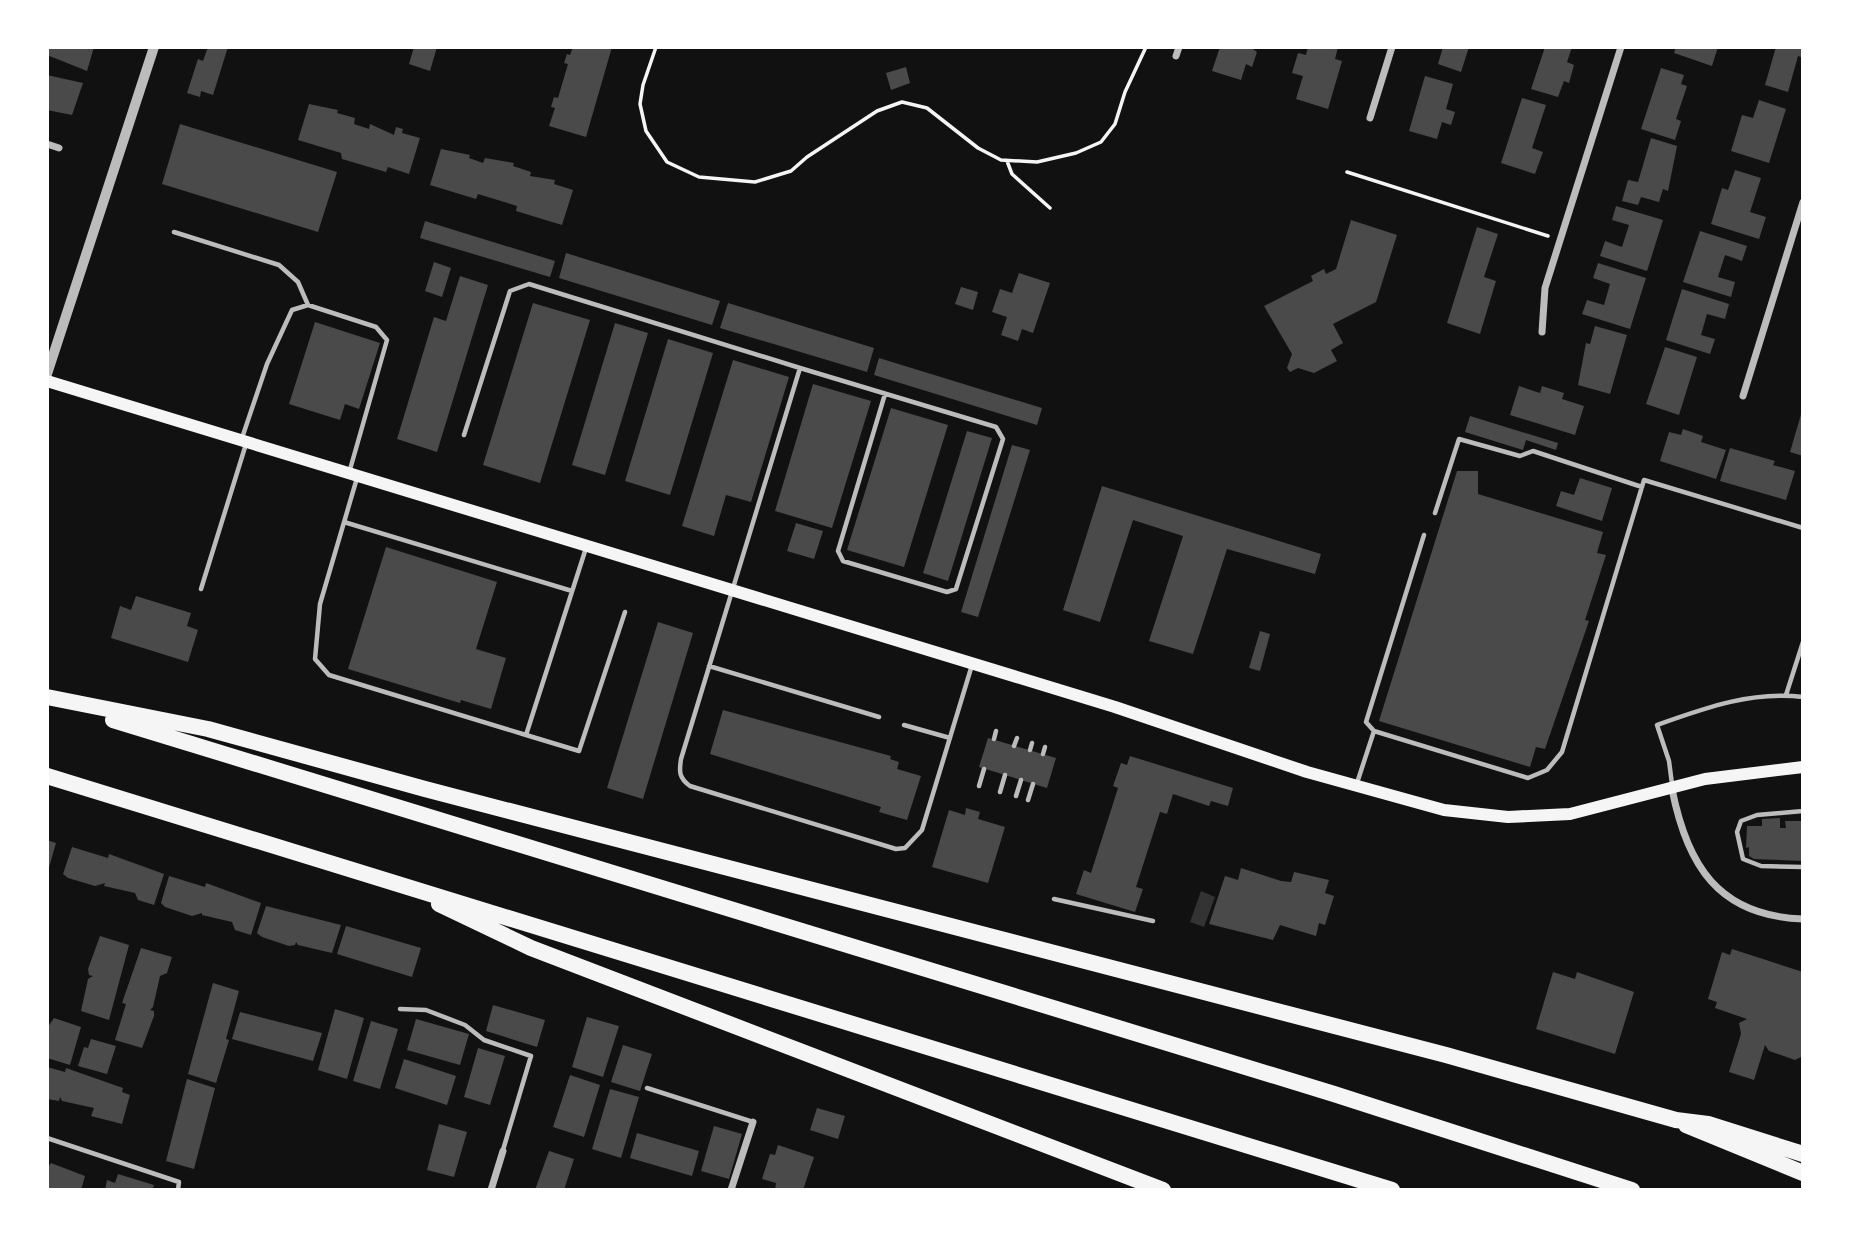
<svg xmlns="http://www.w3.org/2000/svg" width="1850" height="1237" font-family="Commissioner,sans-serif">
  <rect width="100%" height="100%" fill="#111"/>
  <!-- water -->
  <path fill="#333" d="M 1201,891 L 1215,897 L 1204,927 L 1190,922 Z"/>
  <!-- building -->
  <path fill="#4a4a4a" d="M 47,47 L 94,47 L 87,71 L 47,55 Z
    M 208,47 L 228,47 L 213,95 L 201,91 L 200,97 L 187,93 L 198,59 L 203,61 Z
    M 414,47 L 437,47 L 430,71 L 409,64 Z
    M 573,47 L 612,47 L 586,137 L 549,126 L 555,108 L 551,107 L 554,97 L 558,98 L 568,64 L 564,63 L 567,54 L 570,55 Z
    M 1220,47 L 1250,47 L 1257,52 L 1252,67 L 1246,64 L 1241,80 L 1212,71 Z
    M 1308,47 L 1338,47 L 1335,59 L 1342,61 L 1328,109 L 1296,99 L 1303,76 L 1292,73 L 1298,53 L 1306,55 Z
    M 1443,47 L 1469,47 L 1461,72 L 1438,64 Z
    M 1545,47 L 1572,47 L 1567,62 L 1574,65 L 1569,83 L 1564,81 L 1558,97 L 1531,89 Z
    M 1676,47 L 1718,47 L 1712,66 L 1674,53 Z
    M 1776,47 L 1803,47 L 1803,58 L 1798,56 L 1788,92 L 1765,85 Z
    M 906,67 L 910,83 L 891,90 L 886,73 Z
    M 1661,68 L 1684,75 L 1681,84 L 1687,86 L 1676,119 L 1681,121 L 1675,140 L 1641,129 Z
    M 47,75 L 83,83 L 72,115 L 47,110 Z
    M 1425,76 L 1453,84 L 1446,109 L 1455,112 L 1451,125 L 1442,122 L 1437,139 L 1409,131 Z
    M 1522,98 L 1546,105 L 1532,148 L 1543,152 L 1535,174 L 1501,163 Z
    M 1759,100 L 1786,109 L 1769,163 L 1731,151 L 1742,115 L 1753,118 Z
    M 309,104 L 338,110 L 337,113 L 355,118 L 354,124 L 369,129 L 370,124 L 394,135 L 396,127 L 403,129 L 402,133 L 420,138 L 409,174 L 388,167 L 386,172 L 342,159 L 341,153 L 298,140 Z
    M 180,124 L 337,172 L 318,232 L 162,184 Z
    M 1651,138 L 1677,146 L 1668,191 L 1663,189 L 1659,202 L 1641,197 L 1638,205 L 1622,201 L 1628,180 L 1638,182 Z
    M 441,149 L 470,155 L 469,158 L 483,163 L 485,158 L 514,163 L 513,166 L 531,172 L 530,176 L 555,180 L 554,184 L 573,190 L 562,225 L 516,211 L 517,206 L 478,194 L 476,199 L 430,185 Z
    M 1735,170 L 1761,178 L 1750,212 L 1766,217 L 1759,239 L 1711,224 L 1722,188 L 1728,190 Z
    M 1616,206 L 1663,220 L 1647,271 L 1600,256 L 1605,241 L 1622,247 L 1629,225 L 1612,220 Z
    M 1351,220 L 1397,235 L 1376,302 L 1333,324 L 1343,343 L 1331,350 L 1337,361 L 1314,373 L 1298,368 L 1290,372 L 1287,368 L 1292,354 L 1264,306 L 1313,281 L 1311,276 L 1324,269 L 1326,274 L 1336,269 Z
    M 425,221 L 555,261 L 550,277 L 420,238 Z
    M 1477,227 L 1498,234 L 1484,277 L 1496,281 L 1480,334 L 1447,323 Z
    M 1700,231 L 1747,246 L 1742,261 L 1725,255 L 1718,277 L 1735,282 L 1731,297 L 1683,282 Z
    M 566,253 L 720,301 L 712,325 L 559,278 Z
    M 434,262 L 451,268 L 442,297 L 425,291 Z
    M 1598,263 L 1646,278 L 1630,329 L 1582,314 L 1587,300 L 1604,305 L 1610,284 L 1593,278 Z
    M 1019,273 L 1050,283 L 1033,333 L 1022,329 L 1018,341 L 1001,335 L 1007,317 L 992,312 L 1000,289 L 1012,293 Z
    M 460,276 L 488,285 L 437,452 L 397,439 L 434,317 L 446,321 Z
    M 961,287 L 978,292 L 973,310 L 955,304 Z
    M 1682,289 L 1729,304 L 1725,319 L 1707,314 L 1701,335 L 1715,339 L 1710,354 L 1666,340 Z
    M 533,303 L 590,320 L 540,483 L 483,465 Z
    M 728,303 L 874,348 L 867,372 L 720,328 Z
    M 315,322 L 380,343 L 359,409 L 345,404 L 340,420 L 289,404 Z
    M 615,323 L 648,333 L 605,475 L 572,465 Z
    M 1595,326 L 1627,335 L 1610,394 L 1578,385 L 1586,343 L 1590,344 Z
    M 668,339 L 713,353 L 670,495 L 625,481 Z
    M 1665,347 L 1697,357 L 1679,415 L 1646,404 Z
    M 879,358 L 1042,408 L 1037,425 L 874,375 Z
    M 733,360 L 789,377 L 751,502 L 726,495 L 714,536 L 682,526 Z
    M 813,384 L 871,401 L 832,528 L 775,511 Z
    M 1519,386 L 1540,393 L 1542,386 L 1564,393 L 1562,399 L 1584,406 L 1575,435 L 1510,415 Z
    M 891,408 L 948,425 L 904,567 L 847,550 Z
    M 1802,411 L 1803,411 L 1803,456 L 1790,452 Z
    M 1470,416 L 1558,443 L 1556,450 L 1526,440 L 1523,450 L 1465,432 Z
    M 1683,429 L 1703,436 L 1701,442 L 1726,450 L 1716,479 L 1660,461 L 1669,432 L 1681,435 Z
    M 967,431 L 992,438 L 948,581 L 923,573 Z
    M 1012,445 L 1030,450 L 978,617 L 961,612 Z
    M 1730,448 L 1775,461 L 1773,465 L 1795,471 L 1786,500 L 1720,481 Z
    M 1457,471 L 1478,471 L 1478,494 L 1603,532 L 1597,553 L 1606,555 L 1585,620 L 1589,621 L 1545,749 L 1536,747 L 1530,767 L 1379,721 Z
    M 1580,478 L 1612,488 L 1602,521 L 1556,506 L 1561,491 L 1574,495 Z
    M 1102,486 L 1321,554 L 1315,574 L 1227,549 L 1193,654 L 1149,641 L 1183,536 L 1133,520 L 1100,622 L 1063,610 Z
    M 796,523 L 823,531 L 814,559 L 787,551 Z
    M 386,547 L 497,582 L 476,649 L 506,658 L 491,709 L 461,700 L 460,703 L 348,669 Z
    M 136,596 L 191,613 L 187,626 L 198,630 L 188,662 L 111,638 L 120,606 L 131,610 Z
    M 658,622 L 693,633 L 643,799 L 607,788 Z
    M 1260,631 L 1270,634 L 1260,671 L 1249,668 Z
    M 723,710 L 891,756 L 890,759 L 899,762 L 897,769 L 921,776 L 907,820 L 879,812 L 881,807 L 710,754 Z
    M 988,738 L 1056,758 L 1047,788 L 979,767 Z
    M 1130,756 L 1233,788 L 1228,806 L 1211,801 L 1209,806 L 1173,794 L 1167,814 L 1160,812 L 1136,887 L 1143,889 L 1135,912 L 1076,894 L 1084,870 L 1091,873 L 1118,788 L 1113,786 L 1121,763 L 1127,765 Z
    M 966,808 L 980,812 L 978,819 L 1005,827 L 988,883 L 932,867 L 949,810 L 965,815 Z
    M 1780,818 L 1780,828 L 1786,828 L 1785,821 L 1803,821 L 1803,861 L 1754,859 L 1749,856 L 1749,847 L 1746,848 L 1747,826 L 1762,826 L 1762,819 Z
    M 47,840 L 56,843 L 48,871 L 47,871 Z
    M 72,847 L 108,858 L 109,854 L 164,874 L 154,905 L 138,900 L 135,893 L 104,886 L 105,883 L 95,886 L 68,878 L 63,874 Z
    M 1241,868 L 1281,881 L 1291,882 L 1294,872 L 1329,880 L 1325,893 L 1334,896 L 1325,925 L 1319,923 L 1316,936 L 1280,925 L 1273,940 L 1209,924 L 1225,876 L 1238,880 Z
    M 169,876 L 205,887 L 206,883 L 261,903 L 251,935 L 235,930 L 232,922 L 202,915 L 202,913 L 192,916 L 165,907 L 161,903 Z
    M 266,906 L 341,925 L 332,953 L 298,945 L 296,942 L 295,945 L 289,946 L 262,937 L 257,933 Z
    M 346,926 L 421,948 L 412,977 L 337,954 Z
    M 100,936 L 129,945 L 109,1020 L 81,1011 L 88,979 L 93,976 L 89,975 L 88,969 Z
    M 141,948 L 172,957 L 167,973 L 160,976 L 153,1007 L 150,1010 L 154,1011 L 154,1016 L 142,1048 L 115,1040 L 126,1004 L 122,1003 Z
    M 1732,949 L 1803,972 L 1803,1056 L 1795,1060 L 1769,1051 L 1765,1045 L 1754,1080 L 1729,1072 L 1741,1034 L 1739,1023 L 1747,1019 L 1715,1008 L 1717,1002 L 1708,999 L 1722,952 L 1730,955 Z
    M 1553,972 L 1575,979 L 1577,972 L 1634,992 L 1615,1054 L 1536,1029 Z
    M 213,983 L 239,991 L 226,1039 L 229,1040 L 216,1083 L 188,1074 Z
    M 493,1005 L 545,1020 L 537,1047 L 486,1031 Z
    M 335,1009 L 364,1018 L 347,1079 L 318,1070 Z
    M 240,1012 L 322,1033 L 313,1061 L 232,1039 Z
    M 587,1017 L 619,1026 L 603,1077 L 572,1067 Z
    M 54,1018 L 81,1027 L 70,1065 L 47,1058 L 47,1028 Z
    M 416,1019 L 469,1034 L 460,1065 L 407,1050 Z
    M 371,1021 L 398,1029 L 380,1089 L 353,1081 Z
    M 91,1039 L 116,1046 L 107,1074 L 78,1066 L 84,1047 L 88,1048 Z
    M 623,1045 L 652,1054 L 640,1091 L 611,1082 Z
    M 478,1048 L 505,1056 L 490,1105 L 464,1097 Z
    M 404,1059 L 456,1076 L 447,1105 L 395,1088 Z
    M 47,1067 L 65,1072 L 66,1068 L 123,1088 L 122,1092 L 130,1095 L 122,1124 L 91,1116 L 94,1108 L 62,1101 L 60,1097 L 59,1101 L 47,1099 Z
    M 570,1075 L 600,1085 L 584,1137 L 553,1127 Z
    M 187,1079 L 215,1088 L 194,1169 L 166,1161 Z
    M 610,1089 L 639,1097 L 621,1158 L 592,1149 Z
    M 817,1108 L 845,1116 L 838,1139 L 810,1130 Z
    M 439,1124 L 467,1132 L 454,1177 L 427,1170 Z
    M 714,1126 L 742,1134 L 729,1179 L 701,1171 Z
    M 637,1133 L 699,1151 L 692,1176 L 630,1158 Z
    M 778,1145 L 814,1157 L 803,1190 L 775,1190 L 776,1183 L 762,1179 L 770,1154 L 775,1155 Z
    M 549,1151 L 574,1159 L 564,1190 L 535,1190 Z
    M 51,1163 L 85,1176 L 81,1190 L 47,1190 L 47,1168 Z
    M 118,1174 L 154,1185 L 152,1190 L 105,1190 L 107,1180 L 115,1183 Z"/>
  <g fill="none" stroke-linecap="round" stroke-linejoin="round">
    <!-- path -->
    <path stroke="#f5f5f5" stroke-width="3.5" d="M 656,47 L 643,85 L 640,104 L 646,131 L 667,162 L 699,177 L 755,182 L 791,171 L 807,157 L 877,111 L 902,102 L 927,108 L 978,148 L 1001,160 L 1037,162 L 1076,153 L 1101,142 L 1115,124 L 1125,92 L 1146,47
      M 1007,161 L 1012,174 L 1050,208
      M 1347,172 L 1548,236"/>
    <!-- service -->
    <path stroke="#bcbcbc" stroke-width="4.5" d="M 174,232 L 279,265 L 298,282 L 308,305
      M 800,368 L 996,427 L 1003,439 L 956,589 L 947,592 L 843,561 L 838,551 L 885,394
      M 464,435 L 510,291 L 529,284 L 800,368 L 681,759 C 679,772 679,778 690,786 L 896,849 L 905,848 L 922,830 L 972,665
      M 242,438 L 267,364 L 292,310 L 308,305 L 376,327 L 387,340 L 349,473
      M 357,478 L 320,604 L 315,659 L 329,675 L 526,735 L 586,548
      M 1435,513 L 1459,439 L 1520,456 L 1533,451 L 1642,487
      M 344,522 L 572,591
      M 201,589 L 246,444
      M 709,666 L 879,717
      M 1786,695 L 1803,642
      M 904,725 L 950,738
      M 1374,731 L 1366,722 L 1424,535
      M 526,735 L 579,751 L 625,612
      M 994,739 L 996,731
      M 1014,746 L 1017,738
      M 1030,750 L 1032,743
      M 1043,754 L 1045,747
      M 1357,783 L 1374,731 L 1528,778 L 1547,770 L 1562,752 L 1644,480 L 1803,528
      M 1672,784 L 1669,761 L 1657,725 C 1705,708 1751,691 1803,697
      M 979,786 L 984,769
      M 1000,792 L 1005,775
      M 1016,796 L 1021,780
      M 1028,800 L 1033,784
      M 1803,811 L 1757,815 L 1741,821 L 1737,832 L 1743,859 L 1761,866 L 1803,867
      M 1054,899 L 1153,921
      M 400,1009 L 426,1010 L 465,1025 L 484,1040 L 531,1056 L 503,1150
      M 647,1088 L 753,1122
      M 47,1138 L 179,1182 L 178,1190"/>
    <!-- minor -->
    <path stroke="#bcbcbc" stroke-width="7" d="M 1176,56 L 1179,47
      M 1370,118 L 1392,47
      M 47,144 L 59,148
      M 1542,332 L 1545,288 L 1621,47
      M 1743,396 L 1803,202
      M 1672,789 C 1687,865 1718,916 1803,919
      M 491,1190 L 503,1151
      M 731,1190 L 753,1122"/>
    <!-- tertiary -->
    <path stroke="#bcbcbc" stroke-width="10" d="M 47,374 L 154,47"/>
    <!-- secondary -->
    <path stroke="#f5f5f5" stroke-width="12" d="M 47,381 L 1115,707 L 1307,772 L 1444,810 L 1508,817 L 1570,814 L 1705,779 L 1803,767"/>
    <!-- motorway -->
    <path stroke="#f5f5f5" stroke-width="16" d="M 47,697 L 208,729 L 425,789 L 1446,1055 L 1676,1120 L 1708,1124 L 1803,1154
      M 113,720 L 1334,1094 L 1632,1190
      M 47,776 L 1392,1190
      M 439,904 L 531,948 L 1163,1190
      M 1686,1125 L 1803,1173"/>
  </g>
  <!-- border -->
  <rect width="1850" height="1237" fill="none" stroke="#ffffff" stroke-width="98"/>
</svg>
